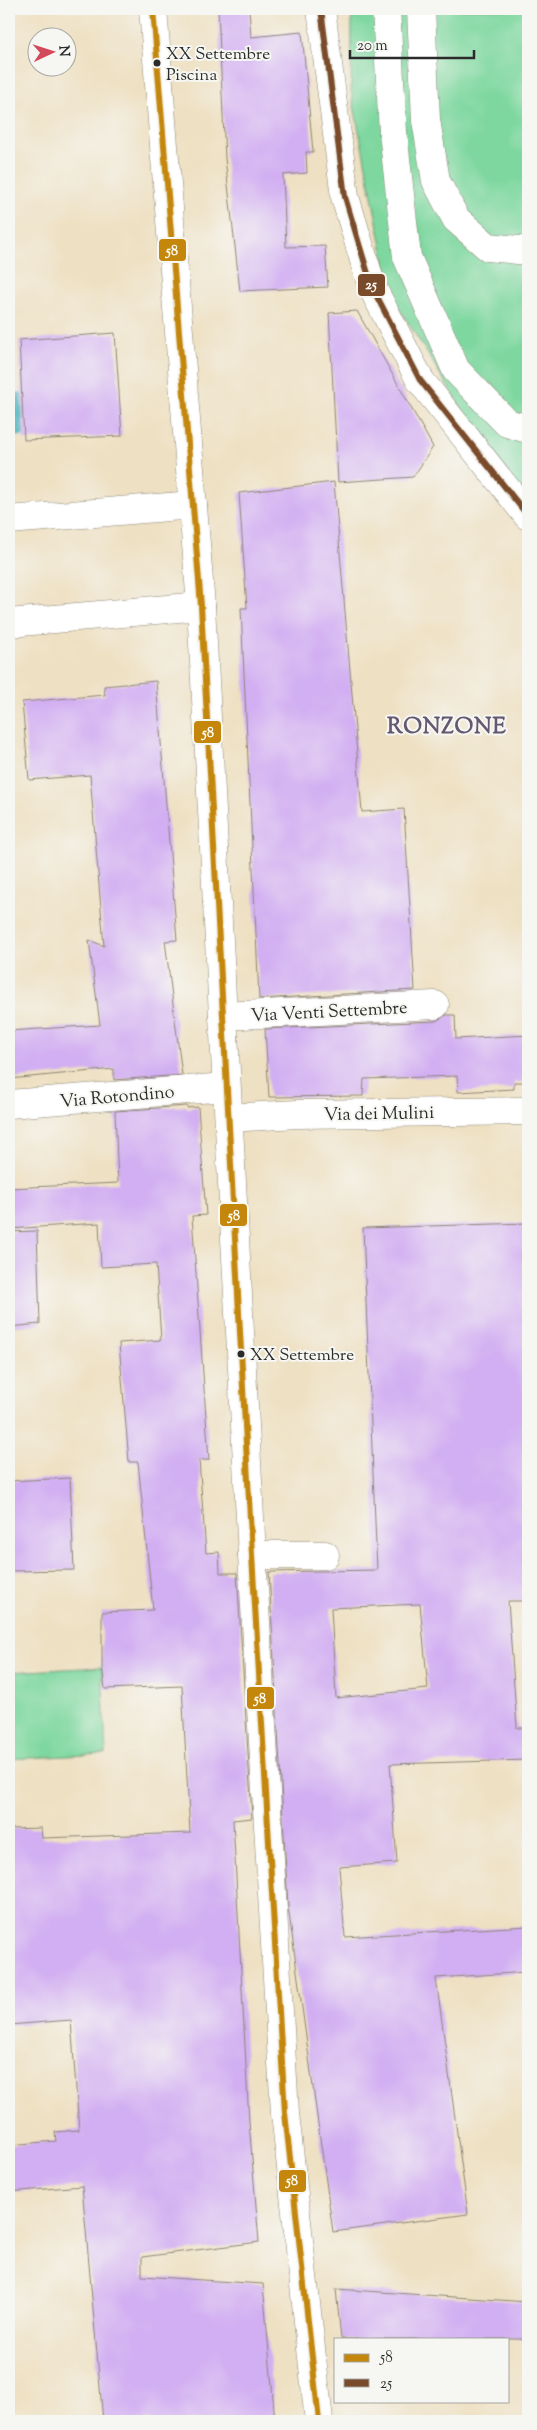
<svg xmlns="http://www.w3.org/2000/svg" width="537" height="2430" font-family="'Sorts Mill Goudy',serif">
  <rect width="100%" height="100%" fill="#f6f6f2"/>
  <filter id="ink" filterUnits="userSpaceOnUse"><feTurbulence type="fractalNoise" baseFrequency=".02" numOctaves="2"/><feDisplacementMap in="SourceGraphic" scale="10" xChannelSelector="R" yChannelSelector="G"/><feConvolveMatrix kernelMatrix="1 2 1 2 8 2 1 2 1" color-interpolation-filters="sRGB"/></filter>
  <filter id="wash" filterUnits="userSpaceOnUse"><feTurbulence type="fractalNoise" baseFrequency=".0096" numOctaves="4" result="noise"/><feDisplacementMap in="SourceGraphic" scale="20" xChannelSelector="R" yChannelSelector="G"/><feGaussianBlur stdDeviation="1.12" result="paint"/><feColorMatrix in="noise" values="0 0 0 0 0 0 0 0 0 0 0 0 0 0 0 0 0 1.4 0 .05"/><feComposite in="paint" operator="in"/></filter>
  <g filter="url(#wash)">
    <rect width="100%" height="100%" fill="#eee0c2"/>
    <!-- green -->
    <path fill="#7dd79e" stroke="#548164" d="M 352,9 L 528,9 L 528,515 L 392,297 L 351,91 Z
      M 102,1667 L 106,1754 L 9,1759 L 9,1672 Z"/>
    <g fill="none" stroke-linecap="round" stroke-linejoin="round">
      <!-- canal -->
      <path stroke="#40b0b8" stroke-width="44" d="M 9,415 L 23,414"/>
    </g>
    <g id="blocks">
      <!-- building -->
      <path fill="#d2aef2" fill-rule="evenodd" d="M 218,9 L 249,9 L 251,37 L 302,32 L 313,152 L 306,152 L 307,173 L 283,175 L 286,247 L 325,246 L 328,287 L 240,291 L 225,158 Z
        M 357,311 L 433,447 L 413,477 L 338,482 L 329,313 Z
        M 115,333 L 122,436 L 24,440 L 19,340 Z
        M 334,482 L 362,812 L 404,809 L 415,990 L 259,999 L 241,608 L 247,608 L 239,493 Z
        M 156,681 L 177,940 L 165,941 L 182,1075 L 114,1080 L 114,1069 L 9,1079 L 9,1031 L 100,1025 L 89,940 L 104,946 L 90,775 L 29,780 L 22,702 L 105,695 L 104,686 Z
        M 446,1015 L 455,1015 L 456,1039 L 528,1035 L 528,1082 L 514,1082 L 514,1089 L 458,1092 L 457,1076 L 364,1079 L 363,1096 L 269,1097 L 265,1029 L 436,1021 Z
        M 187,1106 L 187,1108 L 198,1107 L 206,1215 L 192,1216 L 209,1460 L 199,1460 L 206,1553 L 219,1552 L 220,1573 L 237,1573 L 252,1818 L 233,1820 L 249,2122 L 259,2242 L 142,2257 L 142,2276 L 263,2284 L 275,2421 L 103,2421 L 82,2186 L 9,2192 L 9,2145 L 56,2141 L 55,2132 L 79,2130 L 71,2020 L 9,2025 L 9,1829 L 41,1828 L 42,1838 L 190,1833 L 182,1686 L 105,1689 L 102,1667 L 102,1612 L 153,1610 L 138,1462 L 129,1462 L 119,1343 L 161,1340 L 156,1264 L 101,1267 L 99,1223 L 9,1229 L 9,1188 L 118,1183 L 115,1111 Z
        M 528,1223 L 528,1601 L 508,1601 L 517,1728 L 528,1728 L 528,1760 L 390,1764 L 397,1863 L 339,1867 L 345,1937 L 528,1926 L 528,1972 L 436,1978 L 468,2214 L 333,2232 L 288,1906 L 269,1572 L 377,1570 L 363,1228 ZM 420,1604 L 428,1689 L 336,1698 L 331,1608 Z
        M 37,1231 L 40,1324 L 9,1327 L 9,1232 Z
        M 70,1478 L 74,1570 L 9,1571 L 9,1481 Z
        M 336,2289 L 528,2302 L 528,2339 L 341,2339 Z"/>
    </g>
  </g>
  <g filter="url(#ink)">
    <use href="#blocks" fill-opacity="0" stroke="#8c8676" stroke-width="1"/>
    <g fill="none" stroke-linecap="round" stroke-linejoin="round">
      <defs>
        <path id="pedestrian" d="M 386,9 L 393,132 L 407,257 L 456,370 L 507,423 L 528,429
          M 421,9 L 426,120 L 436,181 L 456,219 L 488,247 L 528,251"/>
        <path id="minor" d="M 321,9 L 345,197 L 372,287 L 420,380 L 528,516
          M 9,520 L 193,505
          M 9,623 L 201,606
          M 223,1016 L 435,1005
          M 9,1104 L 226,1087
          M 229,1118 L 297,1114 L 528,1111
          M 252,1555 L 325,1555"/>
        <path id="secondary" d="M 153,9 L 201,606 L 252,1555 L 285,2113 L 319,2421"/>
      </defs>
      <!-- pedestrian casing -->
      <use href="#pedestrian" stroke="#8c8676" stroke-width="29"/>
      <!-- minor casing -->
      <use href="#minor" stroke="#8c8676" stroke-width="29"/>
      <!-- secondary casing -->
      <use href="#secondary" stroke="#8c8676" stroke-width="29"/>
      <!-- pedestrian -->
      <use href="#pedestrian" stroke="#fff" stroke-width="28"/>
      <!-- minor -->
      <use href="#minor" stroke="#fff" stroke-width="28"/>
      <!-- secondary -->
      <use href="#secondary" stroke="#fff" stroke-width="28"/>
      <defs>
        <path id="bus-1" d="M 153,9 L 201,606 L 252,1555 L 285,2113 L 319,2421"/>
        <path id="bus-2" d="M 321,9 L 345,197 L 372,287 L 420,380 L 528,516"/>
      </defs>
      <!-- bus-1 casing -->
      <use href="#bus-1" stroke="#f6f6f2" stroke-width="10"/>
      <!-- bus-2 casing -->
      <use href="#bus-2" stroke="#f6f6f2" stroke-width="10"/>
      <!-- bus-1 -->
      <use href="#bus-1" stroke="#c4870b" stroke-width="6"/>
      <!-- bus-2 -->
      <use href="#bus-2" stroke="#7a4b2a" stroke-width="6"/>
    </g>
  </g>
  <!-- markers -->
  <g fill="#2b2b2b" stroke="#f6f6f2" stroke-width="2">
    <circle cx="157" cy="63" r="4.5"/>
    <circle cx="241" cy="1354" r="4.5"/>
  </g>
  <g text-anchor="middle" stroke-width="4" stroke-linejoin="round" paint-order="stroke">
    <!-- bus labels -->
    <g font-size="17" fill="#2b2b2b" stroke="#f6f6f2" text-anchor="start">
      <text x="166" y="59">XX Settembre<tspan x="166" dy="21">Piscina</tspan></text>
      <text x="250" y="1360">XX Settembre</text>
    </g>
    <!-- street labels -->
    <g font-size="18" fill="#2b2b2b" stroke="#f6f6f2">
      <text transform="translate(329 1011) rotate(-3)" y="6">Via Venti Settembre</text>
      <text transform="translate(117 1096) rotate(-5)" y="6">Via Rotondino</text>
      <text transform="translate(379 1113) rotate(-1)" y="6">Via dei Mulini</text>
    </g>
    <!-- district labels -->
    <g font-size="22" font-weight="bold" letter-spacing="1" fill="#655971" stroke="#f6f6f2">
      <text x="447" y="733">RONZONE</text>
    </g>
  </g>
  <g stroke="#f6f6f2" stroke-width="2">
    <rect x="158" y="238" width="29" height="24" rx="5" fill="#c4870b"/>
    <rect x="357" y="273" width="29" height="24" rx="5" fill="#7a4b2a"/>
    <rect x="193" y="720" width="29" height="24" rx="5" fill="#c4870b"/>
    <rect x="219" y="1203" width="29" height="24" rx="5" fill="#c4870b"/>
    <rect x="246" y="1686" width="29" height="24" rx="5" fill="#c4870b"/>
    <rect x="278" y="2169" width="29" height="24" rx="5" fill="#c4870b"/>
  </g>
  <g font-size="14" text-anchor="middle" font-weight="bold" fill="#fff">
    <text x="172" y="255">58</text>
    <text x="371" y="289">25</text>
    <text x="208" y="737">58</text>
    <text x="234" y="1220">58</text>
    <text x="260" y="1703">58</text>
    <text x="292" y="2185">58</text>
  </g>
  <!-- margin -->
  <rect width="537" height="2430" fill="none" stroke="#f6f6f2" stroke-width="30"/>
  <!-- legend -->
  <rect x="334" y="2338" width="175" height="65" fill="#f6f6f2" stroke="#a5a5a2"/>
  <rect x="344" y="2354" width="25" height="8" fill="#c4870b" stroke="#a5a5a2"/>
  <text x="380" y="2362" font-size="15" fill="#2b2b2b">58</text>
  <rect x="344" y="2379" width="25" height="8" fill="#7a4b2a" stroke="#a5a5a2"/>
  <text x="380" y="2388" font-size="15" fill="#2b2b2b">25</text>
  <!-- north arrow -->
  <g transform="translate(52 52) rotate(86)"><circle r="24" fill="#f6f6f2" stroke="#a5a5a2"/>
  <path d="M0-4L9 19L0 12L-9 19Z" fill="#d1495b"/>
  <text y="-8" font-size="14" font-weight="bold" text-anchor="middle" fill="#2b2b2b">N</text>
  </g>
  <!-- scale -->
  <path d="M350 50v8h124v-8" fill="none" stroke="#2b2b2b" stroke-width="2.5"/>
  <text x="357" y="50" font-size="15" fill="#2b2b2b" stroke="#f6f6f2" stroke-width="4" paint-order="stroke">20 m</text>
</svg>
